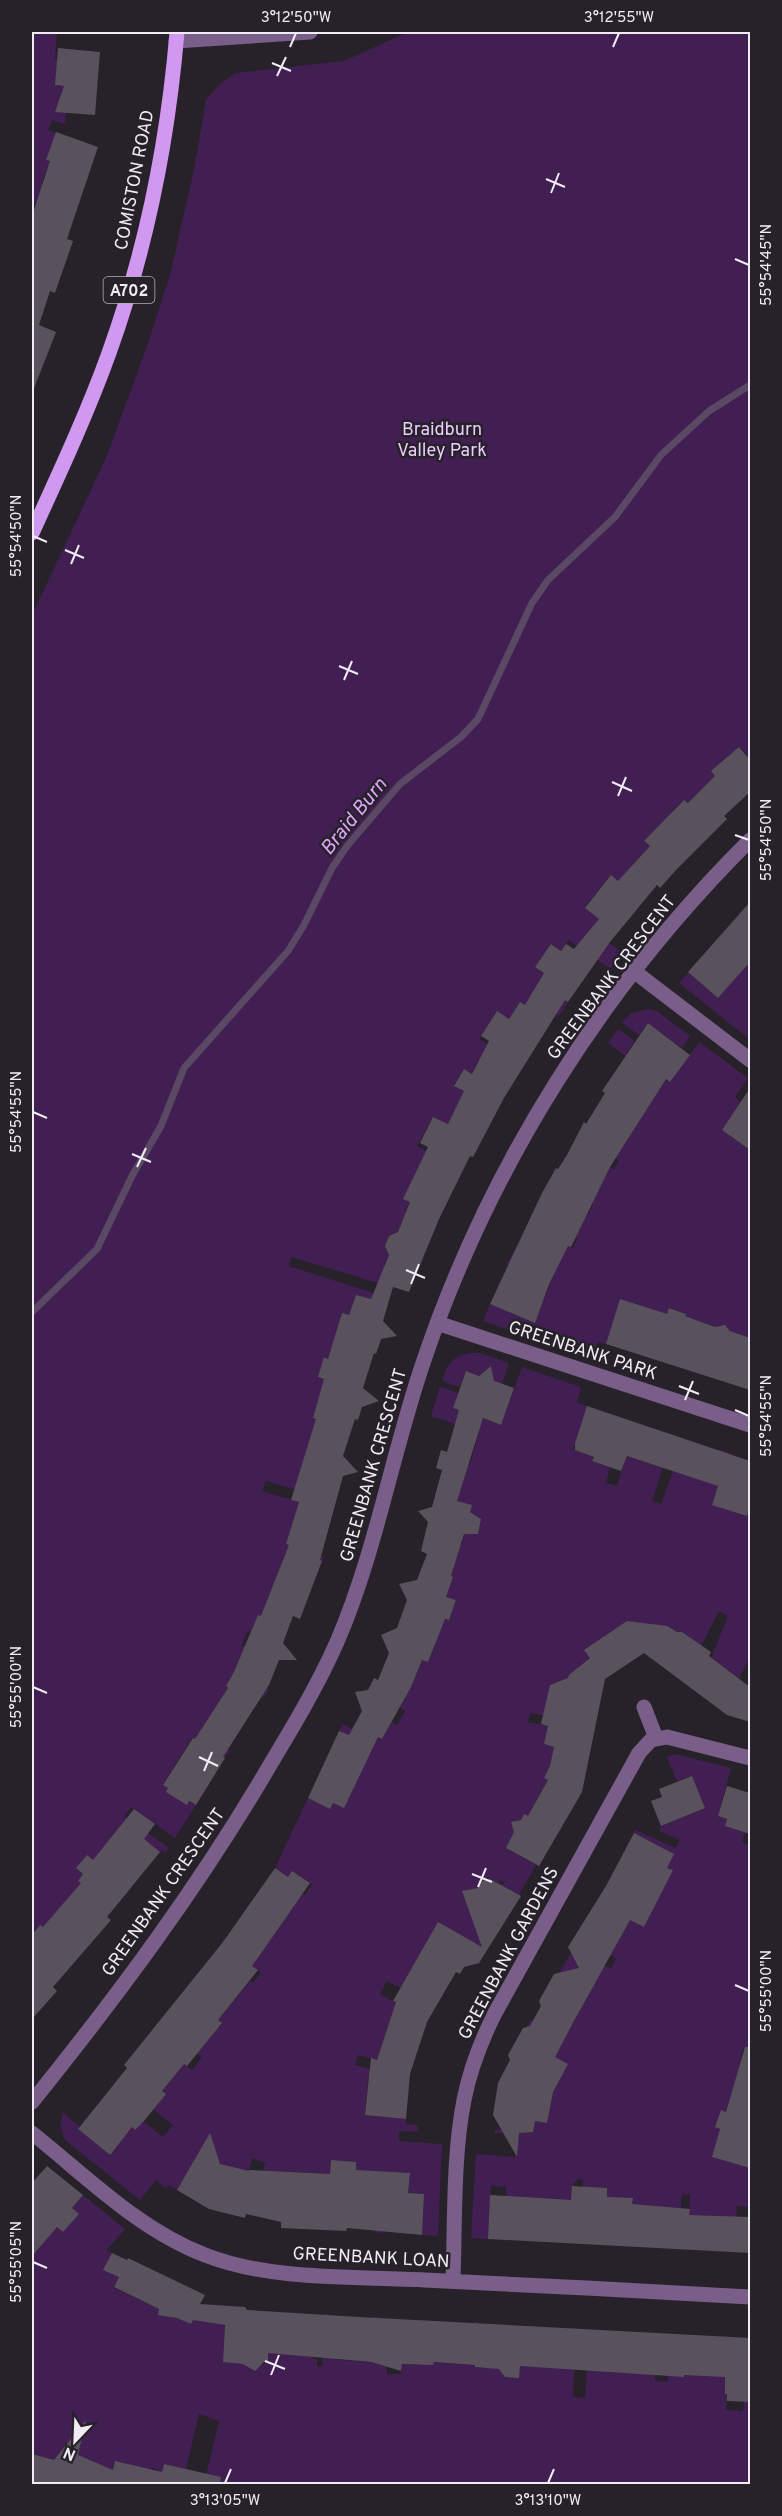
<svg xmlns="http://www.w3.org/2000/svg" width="782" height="2516" font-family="Overpass,sans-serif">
  <rect width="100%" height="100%" fill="#27212a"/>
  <!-- green -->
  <path fill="#411f52" d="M 32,32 L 57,32 L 55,59 L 66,60 L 67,49 L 71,49 L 69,75 L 55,85 L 68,86 L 65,123 L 68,125 L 52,120 L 48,130 L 69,138 L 52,143 L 47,160 L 60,165 L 58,169 L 48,166 L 42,183 L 60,211 L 32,202 Z
    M 408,32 L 750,32 L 750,758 L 739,747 L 712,771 L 724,785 L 699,792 L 688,803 L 684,800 L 672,811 L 676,816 L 657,828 L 644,841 L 650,846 L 634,863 L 625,886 L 611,875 L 585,907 L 599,919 L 591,930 L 624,954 L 610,969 L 569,940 L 561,951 L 551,944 L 535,967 L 545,974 L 540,982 L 568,1002 L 559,1016 L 530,997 L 525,1005 L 520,1002 L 509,1019 L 496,1012 L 479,1039 L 492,1047 L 484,1060 L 479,1060 L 473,1071 L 476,1076 L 464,1069 L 454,1085 L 466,1092 L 448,1124 L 433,1117 L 417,1146 L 432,1154 L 425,1170 L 418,1167 L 411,1183 L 417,1186 L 405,1213 L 436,1227 L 433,1234 L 402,1222 L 397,1235 L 389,1236 L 385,1246 L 390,1252 L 384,1265 L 392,1268 L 378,1283 L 291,1257 L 289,1266 L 389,1298 L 387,1305 L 356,1295 L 349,1315 L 368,1371 L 325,1357 L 318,1377 L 325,1379 L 313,1417 L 348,1428 L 319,1432 L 335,1501 L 266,1481 L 262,1491 L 299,1502 L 286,1544 L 324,1557 L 322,1561 L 302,1553 L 286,1553 L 264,1610 L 285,1626 L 258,1615 L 251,1632 L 247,1631 L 242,1645 L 245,1647 L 239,1659 L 269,1690 L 263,1698 L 231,1678 L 226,1686 L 228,1688 L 228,1749 L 230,1750 L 225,1758 L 192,1738 L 163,1784 L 168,1788 L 166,1792 L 196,1805 L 175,1838 L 131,1807 L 124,1816 L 169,1848 L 165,1853 L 162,1850 L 160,1852 L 123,1823 L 94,1861 L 87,1855 L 76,1868 L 83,1874 L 96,1895 L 91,1910 L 72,1894 L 45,1929 L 40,1925 L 33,1934 L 34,1943 L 32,1941 L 32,615 L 106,458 L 146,349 L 170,275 L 194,170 L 206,100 L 220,84 L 236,73 L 344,61 Z
    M 720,936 L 750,963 L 750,1040 L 679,983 L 688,972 L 718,998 L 743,970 Z
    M 649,1009 L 657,1011 L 690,1036 L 682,1048 L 648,1023 L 639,1035 L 622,1023 L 631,1013 Z
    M 618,1029 L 635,1041 L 626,1054 L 660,1078 L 670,1082 L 699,1042 L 748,1078 L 735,1097 L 741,1102 L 722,1130 L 750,1150 L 750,1338 L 746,1336 L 744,1339 L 722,1325 L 704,1338 L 708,1324 L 685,1316 L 685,1313 L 670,1308 L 652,1358 L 641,1356 L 655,1311 L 620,1300 L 606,1344 L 598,1342 L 591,1357 L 483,1321 L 490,1304 L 535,1322 L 551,1282 L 507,1264 L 515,1249 L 556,1269 L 561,1242 L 573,1248 L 577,1238 L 566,1233 L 571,1220 L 537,1204 L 539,1198 L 543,1200 L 546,1192 L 588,1214 L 593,1204 L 591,1203 L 605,1175 L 567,1155 L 573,1145 L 614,1169 L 619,1161 L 615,1158 L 632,1131 L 595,1109 L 629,1059 L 608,1043 Z
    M 480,1353 L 509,1363 L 502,1384 L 494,1381 L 492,1374 L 485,1371 L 479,1376 L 466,1371 L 460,1387 L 442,1381 C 448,1360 458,1352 480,1353 Z
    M 522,1367 L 581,1387 L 577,1403 L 587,1406 L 573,1449 L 583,1453 L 597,1446 L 592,1461 L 606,1466 L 622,1418 L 606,1483 L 617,1486 L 626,1456 L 660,1467 L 671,1434 L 674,1434 L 652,1501 L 661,1504 L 673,1471 L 707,1482 L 718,1449 L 729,1453 L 712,1504 L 747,1515 L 750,1505 L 750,1657 L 739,1678 L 713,1659 L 691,1688 L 689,1686 L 711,1658 L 728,1616 L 719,1611 L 700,1648 L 674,1630 L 653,1659 L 648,1658 L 652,1624 L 635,1622 L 606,1678 L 590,1658 L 581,1665 L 566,1686 L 554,1683 L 550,1685 L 595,1725 L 530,1713 L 528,1722 L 554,1727 L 554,1731 L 547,1730 L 544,1744 L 554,1747 L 551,1764 L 586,1772 L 584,1780 L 550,1768 L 544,1778 L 548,1780 L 531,1810 L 562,1828 L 561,1830 L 556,1827 L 553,1834 L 524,1814 L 521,1820 L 516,1821 L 515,1831 L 506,1848 L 536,1865 L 519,1895 L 502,1886 L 504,1882 L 501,1880 L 498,1883 L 488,1878 L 482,1882 L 478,1888 L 466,1891 L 463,1895 L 465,1899 L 473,1904 L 484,1949 L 401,1988 L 387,1981 L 380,1994 L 428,2021 L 424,2032 L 390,2021 L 377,2060 L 358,2055 L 355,2065 L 373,2070 L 390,2083 L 368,2081 L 365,2115 L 406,2119 L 406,2124 L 418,2125 L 418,2132 L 399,2131 L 399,2141 L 442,2144 L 438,2236 L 422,2235 L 424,2194 L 408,2193 L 410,2173 L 387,2172 L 384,2233 L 375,2232 L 376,2210 L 356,2170 L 356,2162 L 331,2161 L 328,2211 L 311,2173 L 281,2172 L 279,2183 L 262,2175 L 265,2163 L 252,2158 L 249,2171 L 242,2170 L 230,2214 L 209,2209 L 211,2162 L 217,2153 L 214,2148 L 203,2146 L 177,2190 L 168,2185 L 166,2188 L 156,2180 L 140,2200 L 65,2140 L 60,2126 L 63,2113 L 80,2127 L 78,2129 L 110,2155 L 113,2138 L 143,2121 L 163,2137 L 173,2125 L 131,2092 L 162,2091 L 184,2064 L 192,2070 L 202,2057 L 197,2054 L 205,2044 L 166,2013 L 170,2008 L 188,2021 L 192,2015 L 214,2033 L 222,2024 L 218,2020 L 250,1981 L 253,1983 L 261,1973 L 222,1941 L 302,1894 L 305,1895 L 312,1884 L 292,1871 L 288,1877 L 275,1868 L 308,1798 L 330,1809 L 361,1741 L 339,1731 L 343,1724 L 352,1729 L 355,1724 L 382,1739 L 392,1722 L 397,1725 L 405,1711 L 400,1707 L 406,1696 L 384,1666 L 415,1677 L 422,1660 L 428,1662 L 435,1646 L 428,1643 L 412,1612 L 449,1620 L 456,1601 L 446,1597 L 453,1577 L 451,1576 L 454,1566 L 426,1556 L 444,1539 L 462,1544 L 464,1534 L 478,1534 L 481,1519 L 470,1512 L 472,1505 L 456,1501 L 451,1493 L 437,1489 L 439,1481 L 457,1486 L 471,1460 L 479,1432 L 431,1416 L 440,1386 L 458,1393 L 453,1408 L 501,1425 Z
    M 675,1754 L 731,1768 L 718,1816 L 727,1819 L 725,1826 L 747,1828 L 742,1842 L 750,1845 L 750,2048 L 744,2047 L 739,2065 L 750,2071 L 750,2095 L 733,2090 L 744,2128 L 750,2130 L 750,2133 L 721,2125 L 713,2157 L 750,2168 L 750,2207 L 737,2206 L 735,2233 L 722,2216 L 689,2215 L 690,2195 L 682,2194 L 677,2249 L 672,2249 L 674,2213 L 631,2227 L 632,2198 L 622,2198 L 622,2205 L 606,2205 L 607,2188 L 589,2187 L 582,2196 L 583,2180 L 578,2179 L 573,2184 L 571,2203 L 539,2202 L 536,2242 L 523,2241 L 525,2201 L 506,2199 L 506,2187 L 491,2186 L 488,2239 L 471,2238 L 476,2154 L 517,2157 L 518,2133 L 494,2133 L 495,2129 L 533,2132 L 535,2121 L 547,2123 L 552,2097 L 501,2085 L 503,2073 L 525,2080 L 554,2057 L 527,2027 L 531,2020 L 565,2038 L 591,1990 L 559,1973 L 571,1953 L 600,1969 L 603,1965 L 611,1969 L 616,1959 L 608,1954 L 627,1918 L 644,1927 L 652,1912 L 611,1876 L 617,1866 L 647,1882 L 673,1871 L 658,1862 L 664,1849 L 634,1833 L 635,1830 L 676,1848 L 680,1840 L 659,1831 L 661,1826 L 705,1808 L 692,1776 L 677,1781 L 667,1757 Z
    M 83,2195 L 125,2229 L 107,2250 L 112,2253 L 104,2270 L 119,2277 L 114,2288 L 191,2324 L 196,2314 L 201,2316 L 207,2304 L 210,2306 L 218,2323 L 221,2305 L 229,2306 L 226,2309 L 222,2324 L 225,2327 L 223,2362 L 247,2364 L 254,2369 L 268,2362 L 268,2352 L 312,2356 L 312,2358 L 317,2359 L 317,2366 L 322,2366 L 325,2314 L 329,2314 L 328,2337 L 338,2338 L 337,2360 L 370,2362 L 373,2317 L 379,2317 L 377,2341 L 387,2363 L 387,2374 L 401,2374 L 402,2364 L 420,2365 L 423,2320 L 428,2320 L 425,2364 L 434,2362 L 471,2365 L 474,2322 L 478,2322 L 475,2367 L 484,2368 L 485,2364 L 500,2365 L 519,2378 L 522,2326 L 526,2326 L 570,2368 L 573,2328 L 576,2328 L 573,2397 L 585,2398 L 587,2370 L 655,2373 L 655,2381 L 667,2382 L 677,2334 L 675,2376 L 684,2377 L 684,2375 L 720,2376 L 722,2336 L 727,2336 L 725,2393 L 727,2394 L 726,2410 L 743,2411 L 744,2401 L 750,2402 L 750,2484 L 204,2484 L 219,2421 L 199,2414 L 186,2469 L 164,2464 L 159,2484 L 155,2484 L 158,2470 L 152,2468 L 148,2484 L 146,2484 L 147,2479 L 127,2475 L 129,2464 L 116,2461 L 110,2484 L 107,2484 L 92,2461 L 85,2459 L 76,2464 L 80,2446 L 65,2443 L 55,2484 L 51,2484 L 57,2461 L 32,2454 L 32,2242 L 38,2248 L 56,2226 L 63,2232 L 72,2208 Z"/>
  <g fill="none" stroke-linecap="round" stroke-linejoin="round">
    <!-- stream -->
    <path stroke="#5a4864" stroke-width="7" d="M 32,1312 L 97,1249 L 132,1176 L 161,1126 L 184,1068 L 288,951 L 304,925 L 332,868 L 347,846 L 400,784 L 461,737 L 478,719 L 532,603 L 548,580 L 615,517 L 661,455 L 709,411 L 750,385"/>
  </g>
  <!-- building -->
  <path fill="#59525d" d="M 58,48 L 100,52 L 95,115 L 55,112 L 64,86 L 55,85 Z
    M 56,132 L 98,147 L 67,239 L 73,241 L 55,293 L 50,291 L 39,325 L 56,332 L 33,391 L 32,216 L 50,161 L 46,160 Z
    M 739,747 L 750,760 L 750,792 L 724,816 L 727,819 L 676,870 L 660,888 L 657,885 L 610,942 L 568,1002 L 565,1000 L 504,1098 L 473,1157 L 470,1156 L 439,1219 L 409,1292 L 393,1287 L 383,1321 L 397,1336 L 381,1339 L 376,1354 L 374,1353 L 363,1388 L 379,1401 L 362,1407 L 358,1420 L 355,1419 L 343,1456 L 358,1472 L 343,1476 L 320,1560 L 322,1561 L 300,1619 L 293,1616 L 283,1643 L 297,1660 L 279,1660 L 269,1685 L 223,1757 L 225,1758 L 196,1805 L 189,1801 L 187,1805 L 166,1792 L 168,1788 L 163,1785 L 193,1738 L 195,1739 L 228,1688 L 226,1686 L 233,1674 L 258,1615 L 261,1616 L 289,1545 L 286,1544 L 299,1502 L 291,1500 L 316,1419 L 313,1418 L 324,1379 L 318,1377 L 324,1357 L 328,1359 L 342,1313 L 349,1315 L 356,1295 L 371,1299 L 389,1255 L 385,1246 L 389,1236 L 398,1232 L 410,1202 L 403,1199 L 428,1147 L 420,1143 L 433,1117 L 448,1124 L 464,1091 L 454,1086 L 464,1069 L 472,1074 L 489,1041 L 481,1036 L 497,1011 L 509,1019 L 520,1002 L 525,1005 L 544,973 L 535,967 L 551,944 L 561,951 L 566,944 L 574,949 L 599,919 L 585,908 L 611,875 L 618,881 L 650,846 L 644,841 L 684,800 L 688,803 L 715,776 L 711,771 Z
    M 750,902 L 750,962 L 718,998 L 688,972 Z
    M 648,1023 L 690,1055 L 670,1082 L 666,1079 L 610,1167 L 571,1247 L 568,1246 L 550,1282 L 535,1323 L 490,1304 L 542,1193 L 556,1168 L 558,1169 L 567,1155 L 584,1122 L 586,1124 L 605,1093 L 602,1091 Z
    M 750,1088 L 750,1150 L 722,1130 Z
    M 620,1299 L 667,1314 L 669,1308 L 686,1314 L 685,1316 L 715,1327 L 725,1325 L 730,1331 L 750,1338 L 750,1390 L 606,1344 Z
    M 491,1366 L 494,1381 L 514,1388 L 501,1425 L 483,1418 L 457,1501 L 472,1505 L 470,1512 L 481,1519 L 478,1534 L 464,1534 L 451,1576 L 453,1577 L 446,1597 L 456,1600 L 449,1620 L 445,1619 L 428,1662 L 422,1660 L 411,1687 L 382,1739 L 378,1737 L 344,1808 L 333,1803 L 330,1809 L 308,1798 L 339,1731 L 349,1735 L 362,1711 L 355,1692 L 368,1690 L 374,1678 L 378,1680 L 389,1653 L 381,1635 L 397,1628 L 407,1600 L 399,1584 L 417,1580 L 427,1554 L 421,1551 L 428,1522 L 418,1511 L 432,1507 L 442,1470 L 436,1468 L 441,1450 L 447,1452 L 459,1410 L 453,1408 L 466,1371 L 479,1376 Z
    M 587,1406 L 750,1461 L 750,1505 L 747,1516 L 712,1505 L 718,1486 L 627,1456 L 621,1471 L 592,1461 L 594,1457 L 575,1450 L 575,1443 Z
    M 627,1621 L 667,1626 L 677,1632 L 682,1632 L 711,1652 L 709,1656 L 750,1687 L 750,1722 L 727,1715 L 644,1653 L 605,1679 L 582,1792 L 539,1866 L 506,1848 L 514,1832 L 511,1822 L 521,1820 L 524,1814 L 528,1816 L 548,1780 L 544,1778 L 550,1766 L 554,1747 L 544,1744 L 548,1726 L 541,1724 L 550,1685 L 568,1678 L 569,1675 L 590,1658 L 584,1650 Z
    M 692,1776 L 705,1808 L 661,1826 L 651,1801 L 662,1797 L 659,1789 Z
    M 727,1786 L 750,1793 L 750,1834 L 725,1826 L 727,1819 L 718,1816 Z
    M 134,1809 L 155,1824 L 144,1839 L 160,1852 L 107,1917 L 111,1920 L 53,1987 L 57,1991 L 32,2019 L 32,1935 L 40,1925 L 43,1927 L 81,1883 L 78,1881 L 83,1874 L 76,1868 L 87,1855 L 93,1860 Z
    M 634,1833 L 674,1854 L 667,1868 L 673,1870 L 644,1927 L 630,1920 L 574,2021 L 555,2057 L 568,2064 L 553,2092 L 547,2123 L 535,2121 L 533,2132 L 519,2133 L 517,2157 L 493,2115 L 498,2083 L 510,2060 L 508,2055 L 523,2028 L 530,2026 L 541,2006 L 539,2001 L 554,1974 L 579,1968 L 568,1947 L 606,1886 Z
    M 275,1868 L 288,1877 L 292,1871 L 310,1883 L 252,1966 L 258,1970 L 218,2020 L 222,2023 L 187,2066 L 184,2064 L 162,2091 L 166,2094 L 144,2121 L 135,2130 L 132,2127 L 110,2155 L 78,2129 L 127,2068 L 124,2065 L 223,1942 Z
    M 490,1879 L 521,1896 L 479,1963 L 464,1967 L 460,1974 L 456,1972 L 427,2022 L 410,2074 L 406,2119 L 365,2115 L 371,2058 L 377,2060 L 396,2002 L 393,2001 L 438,1922 L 482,1947 L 462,1891 L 478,1888 L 482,1881 Z
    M 745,2047 L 750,2047 L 750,2168 L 712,2157 L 720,2129 L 715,2127 L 721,2110 L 726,2112 Z
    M 210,2133 L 220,2164 L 249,2171 L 249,2170 L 330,2174 L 331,2160 L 356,2162 L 356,2170 L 410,2173 L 408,2193 L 424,2194 L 422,2235 L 347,2228 L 346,2231 L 281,2228 L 281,2222 L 246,2214 L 245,2218 L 209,2209 L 177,2190 Z
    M 47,2166 L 83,2195 L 72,2208 L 79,2214 L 63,2232 L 57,2227 L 32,2256 L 32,2183 Z
    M 572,2186 L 607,2188 L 607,2197 L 633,2198 L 632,2204 L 690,2209 L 689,2215 L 750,2217 L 750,2253 L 488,2239 L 490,2195 L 571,2200 Z
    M 112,2253 L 127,2260 L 128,2258 L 205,2295 L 200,2304 L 245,2307 L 247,2310 L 359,2317 L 750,2338 L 750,2402 L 727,2401 L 727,2394 L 725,2394 L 725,2377 L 684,2375 L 684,2377 L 520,2366 L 519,2378 L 505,2377 L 499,2369 L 475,2367 L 475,2365 L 434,2362 L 433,2365 L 402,2364 L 401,2371 L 372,2362 L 268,2353 L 268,2362 L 264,2362 L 255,2371 L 243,2364 L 223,2362 L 225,2325 L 193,2320 L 191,2324 L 177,2318 L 158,2315 L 159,2309 L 114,2287 L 119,2277 L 103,2270 Z
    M 86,2420 L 78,2455 L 113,2470 L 115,2461 L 162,2472 L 164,2464 L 221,2477 L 220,2484 L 32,2484 L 32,2454 L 54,2460 Z"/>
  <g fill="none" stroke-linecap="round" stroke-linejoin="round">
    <!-- minor -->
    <path stroke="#795e89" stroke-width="15" d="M 176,41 L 310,32
      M 635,972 L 750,1060
      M 437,1323 L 750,1425
      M 644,1707 L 656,1738
      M 32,2102 C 119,1994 200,1885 270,1765 C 294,1725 318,1685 337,1642 C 376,1552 392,1453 424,1360 C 490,1165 604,985 750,840
      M 32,2133 C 86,2176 139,2230 205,2255 C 271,2281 355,2276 425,2280 C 533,2285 642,2291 750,2297
      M 453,2281 C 455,2224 453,2155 464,2100 C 470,2069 481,2041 495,2013 L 639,1753 L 651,1740 L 667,1737 L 750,1758"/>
    <!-- major -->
    <path stroke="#d198f0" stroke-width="15" d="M 32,533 C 59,474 87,414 109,353 C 146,250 168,140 177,32"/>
  </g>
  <!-- ticks -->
  <path fill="none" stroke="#f0ecf3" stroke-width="2" d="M 290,47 L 296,33M 613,47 L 619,33M 272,63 L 291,71M 277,76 L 286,57M 546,179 L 565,187M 551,193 L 559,173M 735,259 L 749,265M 33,536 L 47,542M 65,550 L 84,558M 71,564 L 79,545M 339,666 L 358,674M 344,680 L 352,661M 612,782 L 632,791M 618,796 L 626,777M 735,835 L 749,840M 33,1112 L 47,1118M 132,1154 L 151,1162M 137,1167 L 146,1148M 406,1270 L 425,1278M 411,1284 L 419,1264M 679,1386 L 699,1394M 685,1400 L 693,1381M 735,1410 L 749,1416M 33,1687 L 47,1693M 199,1757 L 218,1766M 204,1771 L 212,1752M 472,1874 L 492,1882M 478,1887 L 486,1868M 735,1985 L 749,1991M 33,2262 L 47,2268M 265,2361 L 285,2369M 271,2375 L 279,2355M 225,2483 L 231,2469M 548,2483 L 554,2469"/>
  <g text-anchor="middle" stroke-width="5" stroke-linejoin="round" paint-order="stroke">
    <!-- shield labels -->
    <rect fill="#27212a" stroke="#b4afb7" stroke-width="1.5" x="103.5" y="277" width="51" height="26" rx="4.5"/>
    <g font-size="16" font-weight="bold" fill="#f0ecf3">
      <text x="129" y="296">A702</text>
    </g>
    <!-- street labels -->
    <g font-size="18" fill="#f0ecf3" stroke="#27212a">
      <text transform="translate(134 180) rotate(-79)" y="6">COMISTON ROAD</text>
      <text transform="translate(611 977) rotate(-53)" y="6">GREENBANK CRESCENT</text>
      <text transform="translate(583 1350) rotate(18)" y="6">GREENBANK PARK</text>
      <text transform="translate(373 1465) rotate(-74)" y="6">GREENBANK CRESCENT</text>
      <text transform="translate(163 1892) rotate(-55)" y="6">GREENBANK CRESCENT</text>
      <text transform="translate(508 1953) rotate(-62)" y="6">GREENBANK GARDENS</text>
      <text transform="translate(371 2257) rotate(3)" y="6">GREENBANK LOAN</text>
    </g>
    <!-- park labels -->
    <g font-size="18" fill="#eccbff" stroke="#27212a">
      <text x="442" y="435">Braidburn<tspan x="442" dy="21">Valley Park</tspan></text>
    </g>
    <!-- water labels -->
    <g font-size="20" font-style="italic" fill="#dda6fc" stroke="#27212a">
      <text transform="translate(353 816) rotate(-51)" y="7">Braid Burn</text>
    </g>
  </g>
  <!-- border -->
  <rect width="782" height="2516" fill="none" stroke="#27212a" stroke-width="66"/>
  <!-- north arrow -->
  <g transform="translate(75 2441) rotate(203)" stroke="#27212a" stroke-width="4.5" paint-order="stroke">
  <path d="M0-4.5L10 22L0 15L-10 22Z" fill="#f0ecf3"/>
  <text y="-9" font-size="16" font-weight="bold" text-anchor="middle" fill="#f0ecf3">N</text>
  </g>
  <rect x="33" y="33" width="716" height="2450" fill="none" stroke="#f0ecf3" stroke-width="2"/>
  <g font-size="15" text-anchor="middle" fill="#f0ecf3">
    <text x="296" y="22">3°12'50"W</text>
    <text x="619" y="22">3°12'55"W</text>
    <text transform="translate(766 265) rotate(-90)" y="5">55°54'45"N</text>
    <text transform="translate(16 536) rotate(-90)" y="5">55°54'50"N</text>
    <text transform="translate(766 840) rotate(-90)" y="5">55°54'50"N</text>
    <text transform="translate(16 1112) rotate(-90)" y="5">55°54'55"N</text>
    <text transform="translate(766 1416) rotate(-90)" y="5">55°54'55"N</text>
    <text transform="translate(16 1687) rotate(-90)" y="5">55°55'00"N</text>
    <text transform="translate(766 1991) rotate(-90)" y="5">55°55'00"N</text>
    <text transform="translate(16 2262) rotate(-90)" y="5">55°55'05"N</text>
    <text x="225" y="2505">3°13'05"W</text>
    <text x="548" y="2505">3°13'10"W</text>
  </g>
</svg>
